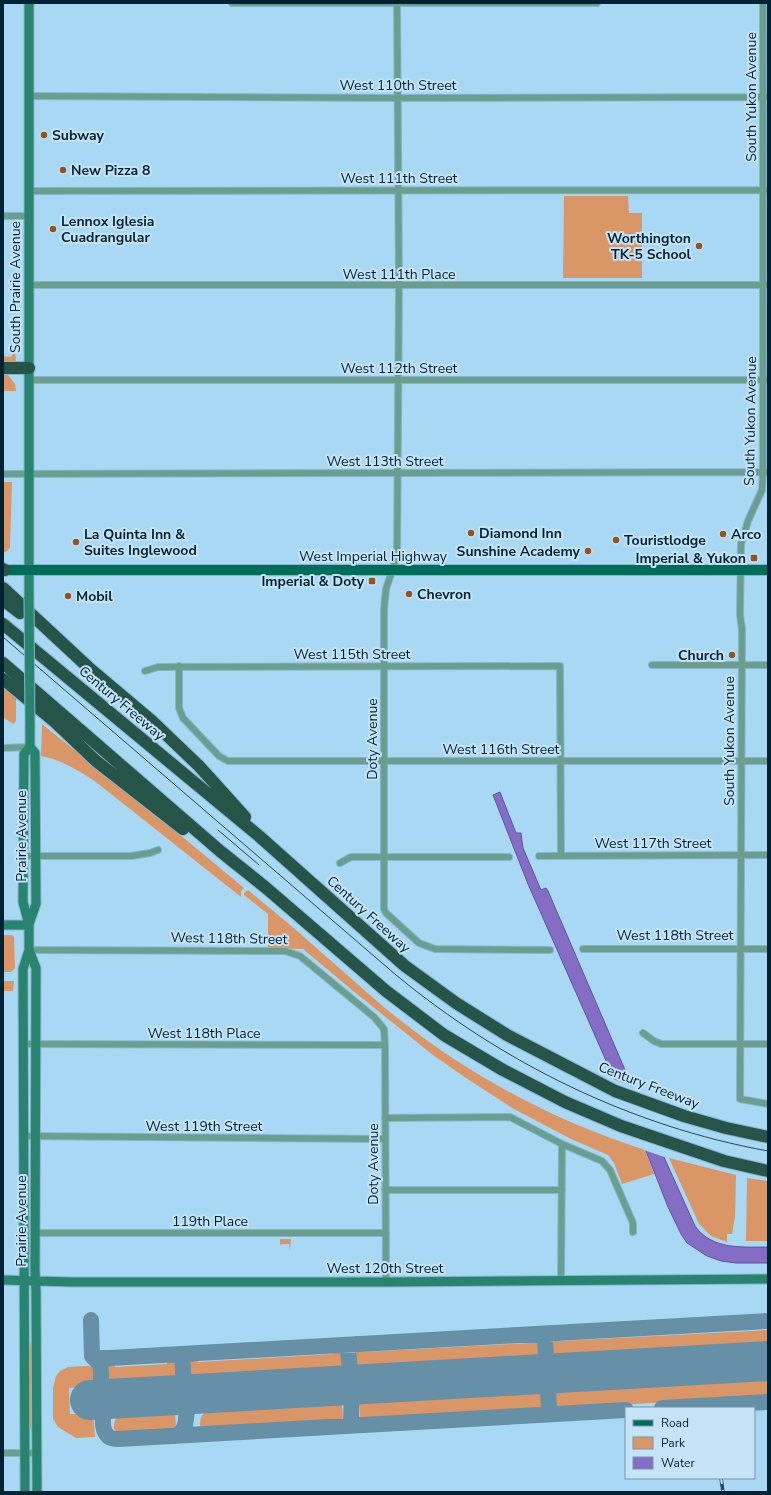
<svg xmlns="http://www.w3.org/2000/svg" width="771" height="1495" font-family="'Nunito Sans',sans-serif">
  <rect width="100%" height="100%" fill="#a9d8f5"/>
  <!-- green -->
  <path fill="#db9667" d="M 564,196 L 628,196 L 629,213 L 642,213 L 642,278 L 563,278 Z
    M 15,350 L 16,362 L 3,362 L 3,356 L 11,357 Z
    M 3,375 L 8,375 L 15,384 L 16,391 L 3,391 Z
    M 3,482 L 12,482 L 10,548 L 7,551 L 3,553 Z
    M 3,688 L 16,697 L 16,721 L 13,724 L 3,717 Z
    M 42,724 L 173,829 L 244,888 L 241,891 L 241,897 L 96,782 C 78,770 62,760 41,756 Z
    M 248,890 C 273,911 298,931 322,953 C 348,975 373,999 400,1020 C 472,1077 557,1122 645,1150 L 654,1174 L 622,1184 L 614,1163 L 608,1155 L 571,1139 L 514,1109 L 466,1078 L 433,1055 L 352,990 L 303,949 L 268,948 L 268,914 L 244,895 L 244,893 Z
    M 3,935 L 12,935 L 14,937 L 15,968 L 11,972 L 3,972 Z
    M 3,981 L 14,981 L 13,991 L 3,991 Z
    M 669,1158 L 736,1175 L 735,1217 L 732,1234 L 727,1234 L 727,1242 L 711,1236 L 699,1224 Z
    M 747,1178 L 768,1181 L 768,1241 L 746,1241 Z
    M 280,1239 L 291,1239 L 290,1250 L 289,1244 L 281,1244 L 280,1245 Z
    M 29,1294 L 29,1338 L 32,1350 L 32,1446 L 31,1430 L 29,1420 Z
    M 768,1330 L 768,1345 L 557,1357 L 557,1360 C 547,1356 548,1340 559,1339 L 560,1341 Z
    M 531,1341 L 535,1341 L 540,1345 L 541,1357 L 537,1362 L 535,1362 L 534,1359 L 359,1368 L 359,1371 C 351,1369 352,1360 354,1353 L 357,1351 L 362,1350 L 362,1352 L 530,1343 Z
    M 333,1352 L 341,1353 L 343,1357 L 343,1369 L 341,1372 L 338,1373 L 337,1369 L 196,1377 L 195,1381 L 191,1380 L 189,1376 L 188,1365 L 193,1360 L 198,1360 L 198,1362 L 333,1354 Z
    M 167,1361 L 174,1362 L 177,1366 L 178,1377 L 176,1380 L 172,1382 L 171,1379 L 113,1382 L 112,1386 L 110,1386 C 104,1381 103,1370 109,1365 L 114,1364 L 115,1367 L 167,1364 Z
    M 88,1366 L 93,1367 L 95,1370 L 95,1384 L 91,1387 L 69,1388 L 70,1414 L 93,1414 L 95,1437 L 76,1438 L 58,1427 L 53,1419 L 53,1388 L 56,1376 L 60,1371 L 68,1367 Z
    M 768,1379 L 768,1397 L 559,1408 L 555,1406 L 554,1394 L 559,1390 Z
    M 539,1392 L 542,1395 L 543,1405 L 539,1409 L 362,1419 L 360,1417 L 360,1402 L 364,1401 Z
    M 340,1403 L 342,1404 L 343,1418 L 339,1421 L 204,1429 L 200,1426 C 200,1417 202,1413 210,1410 Z
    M 170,1409 L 175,1413 L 176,1424 L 174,1429 L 171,1430 L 119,1434 L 114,1429 C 113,1420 118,1413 127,1411 L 128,1415 L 168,1413 L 169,1410 Z"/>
  <!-- water -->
  <path fill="#856dc6" stroke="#5d579a" d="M 500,792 L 516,833 L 521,833 L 523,848 L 541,890 L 546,888 L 548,891 L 632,1086 L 695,1226 C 712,1250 742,1247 768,1247 L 768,1263 L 736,1263 L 721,1261 L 707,1256 L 687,1243 L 681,1234 L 668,1207 L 646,1151 L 528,884 L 493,795 Z"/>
  <!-- pier -->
  <path fill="#a9d8f5" d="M 613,1079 L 635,1087 L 667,1158 L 644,1150 Z"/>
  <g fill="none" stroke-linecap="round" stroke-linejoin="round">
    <!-- taxiway -->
    <path stroke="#6690a8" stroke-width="16" d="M 91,1320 L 92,1356 L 99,1363
      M 537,1334 L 542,1336 L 545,1340 L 549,1408 L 550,1411 L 554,1414
      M 92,1356 L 96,1358 L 110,1358 L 768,1321
      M 546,1357 L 549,1368 L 553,1371 L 564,1373
      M 110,1358 L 103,1360 L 101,1362 C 100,1368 101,1373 101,1378 C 101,1396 107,1397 123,1398 C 117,1400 111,1402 107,1408 C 102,1414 101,1428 107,1435 C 109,1438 114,1439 118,1439 L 626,1410
      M 531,1375 C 539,1376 545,1379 548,1387
      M 662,1408 L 768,1402
      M 348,1425 L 351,1422 C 352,1401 348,1393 370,1384 L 357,1380 L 350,1371 L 348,1349 L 350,1346 L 356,1344
      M 175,1436 C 196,1426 175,1407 202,1394 C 186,1392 184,1387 183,1372 C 183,1367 182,1363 183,1358 L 187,1355 L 192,1354"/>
    <!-- runway -->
    <path stroke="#6690a8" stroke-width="40" d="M 90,1400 L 768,1361"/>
    <defs>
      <path id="street" d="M 232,3 L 597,3
        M 397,3 L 399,286 L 397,556 L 386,589 L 384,609 L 384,909 L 386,913 L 419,943 L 435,949 L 550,950
        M 763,3 L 763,472 L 762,490 L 748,521 L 741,544 L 740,615 L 742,629 L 740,1099 L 768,1104
        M 29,96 L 397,98 L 768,97
        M 29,191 L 768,190
        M 3,216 L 29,216
        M 30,285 L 768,285
        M 29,380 L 768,380
        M 3,474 L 768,472
        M 652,665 L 768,665
        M 179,666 L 179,708 L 183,718 L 219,756 L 228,761 L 768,761
        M 145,671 L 158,667 L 560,666 L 561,856
        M 3,748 L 30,747
        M 24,856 L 131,856 L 150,853 L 158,850
        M 539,856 L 768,855
        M 340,863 L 351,857 L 509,857
        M 583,949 L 768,949
        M 29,950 L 285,951 L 300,956 L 374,1017 L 384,1029 L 385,1045 L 386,1282
        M 643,1033 L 654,1041 L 661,1044 L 768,1044
        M 23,1044 L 385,1045
        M 385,1118 L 510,1117 L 562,1144 L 602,1161 L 610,1170 L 633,1223 L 633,1232
        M 23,1136 L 385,1139
        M 385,1190 L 562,1190
        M 35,1233 L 386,1233
        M 561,1280 L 562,1144
        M 3,1453 L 37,1453"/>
      <path id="secondary" d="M 29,3 L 29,599
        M 29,924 L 36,904 L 35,753 L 30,747 L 30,726
        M 3,925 L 29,925
        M 29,950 L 36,968 L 35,1270 L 36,1291 L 37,1492
        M 3,1280 L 72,1282 L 386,1282 L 768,1279
        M 25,1492 L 23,969 L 29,950 L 29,925 L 23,902 L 24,754 L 30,747"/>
      <path id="primary" d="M 3,570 L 768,570"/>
      <path id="highway" d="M 3,368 L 29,368
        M 3,569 L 5,570
        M 3,588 L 88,667 L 152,721 L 199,766 L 245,817
        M 3,600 L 20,613
        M 3,624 L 259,836 L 405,966 L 456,1003 L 507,1035 L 615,1091 L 684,1116 L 726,1128 L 768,1137
        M 3,663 L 220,851 L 265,887 L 386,991 L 444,1035 L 503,1070 L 565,1102 L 621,1126 L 724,1161 L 768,1171
        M 3,679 L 55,722 L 96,761 L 183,829"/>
    </defs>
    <!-- street casing -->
    <use href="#street" stroke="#87b4ce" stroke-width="8"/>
    <!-- secondary casing -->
    <use href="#secondary" stroke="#87b4ce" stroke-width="11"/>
    <!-- primary casing -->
    <use href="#primary" stroke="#87b4ce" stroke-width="12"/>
    <!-- highway casing -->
    <use href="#highway" stroke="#87b4ce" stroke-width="14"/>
    <!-- street -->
    <use href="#street" stroke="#6a9e8f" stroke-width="6"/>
    <!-- secondary -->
    <use href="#secondary" stroke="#28846f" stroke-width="9"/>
    <!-- primary -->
    <use href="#primary" stroke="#006d5a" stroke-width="10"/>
    <!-- highway -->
    <use href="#highway" stroke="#275449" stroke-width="12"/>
    <!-- tram -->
    <path stroke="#23495c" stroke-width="1" d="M 3,637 L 396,975 C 503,1063 630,1126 768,1151
      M 218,830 L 259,865"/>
    <defs>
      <path id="rail" d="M 721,1478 L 723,1492"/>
    </defs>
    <!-- rail casing -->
    <use href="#rail" stroke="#23495c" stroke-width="3.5"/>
    <!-- rail -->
    <use href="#rail" stroke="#c4e3f6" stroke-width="2" stroke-dasharray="6" stroke-linecap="butt"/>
    <defs>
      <path id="secondary-bridge" d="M 29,599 L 30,726"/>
    </defs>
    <!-- secondary-bridge casing -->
    <use href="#secondary-bridge" stroke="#87b4ce" stroke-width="11" stroke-linecap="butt"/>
    <!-- secondary-bridge -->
    <use href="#secondary-bridge" stroke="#28846f" stroke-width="9"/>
  </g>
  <!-- markers -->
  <g fill="#955320" stroke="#c4e3f6" stroke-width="1.5">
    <circle cx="44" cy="135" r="4"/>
    <circle cx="63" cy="170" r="4"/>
    <circle cx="53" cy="229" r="4"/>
    <circle cx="699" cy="246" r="4"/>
    <circle cx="471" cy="533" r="4"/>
    <circle cx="723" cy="534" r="4"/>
    <circle cx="616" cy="540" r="4"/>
    <circle cx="76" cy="542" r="4"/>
    <circle cx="588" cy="551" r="4"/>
    <rect x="750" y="554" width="8" height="8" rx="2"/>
    <rect x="368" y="577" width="8" height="8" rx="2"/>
    <circle cx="409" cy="594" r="4"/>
    <circle cx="68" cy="596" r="4"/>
    <circle cx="732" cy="655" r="4"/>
  </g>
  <g text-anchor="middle" stroke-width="4" stroke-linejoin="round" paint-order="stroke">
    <!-- street labels -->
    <g font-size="14" fill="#002334" stroke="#c4e3f6">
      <text x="398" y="90">West 110th Street</text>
      <text transform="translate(751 97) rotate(-90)" y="5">South Yukon Avenue</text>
      <text x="399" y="183">West 111th Street</text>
      <text x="399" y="279">West 111th Place</text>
      <text transform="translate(15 287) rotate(-90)" y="5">South Prairie Avenue</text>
      <text x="399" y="373">West 112th Street</text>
      <text transform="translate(750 421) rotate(-89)" y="5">South Yukon Avenue</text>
      <text x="385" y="466">West 113th Street</text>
      <text x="373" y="561">West Imperial Highway</text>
      <text x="352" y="659">West 115th Street</text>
      <text transform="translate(122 703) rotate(40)" y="5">Century Freeway</text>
      <text transform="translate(372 739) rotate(-90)" y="5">Doty Avenue</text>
      <text transform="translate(729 741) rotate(-90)" y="5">South Yukon Avenue</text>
      <text x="501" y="754">West 116th Street</text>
      <text transform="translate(21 836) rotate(-90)" y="5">Prairie Avenue</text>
      <text x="653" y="848">West 117th Street</text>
      <text transform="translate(369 914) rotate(42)" y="5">Century Freeway</text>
      <text x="675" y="940">West 118th Street</text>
      <text transform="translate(229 938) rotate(1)" y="5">West 118th Street</text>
      <text x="204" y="1038">West 118th Place</text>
      <text transform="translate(649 1085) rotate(21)" y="5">Century Freeway</text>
      <text x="204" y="1131">West 119th Street</text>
      <text transform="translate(373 1164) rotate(-90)" y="5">Doty Avenue</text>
      <text transform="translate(21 1221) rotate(-90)" y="5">Prairie Avenue</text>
      <text x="210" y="1226">119th Place</text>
      <text x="385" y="1273">West 120th Street</text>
    </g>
    <!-- poi labels -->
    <g font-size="14" font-weight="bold" fill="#002334" stroke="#c4e3f6" text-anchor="start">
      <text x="52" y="140">Subway</text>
      <text x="71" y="175">New Pizza 8</text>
      <text x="61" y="226">Lennox Iglesia<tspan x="61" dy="16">Cuadrangular</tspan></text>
      <text x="691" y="243" text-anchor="end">Worthington<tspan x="691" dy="16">TK-5 School</tspan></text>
      <text x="479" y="538">Diamond Inn</text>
      <text x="84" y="539">La Quinta Inn &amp;<tspan x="84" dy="16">Suites Inglewood</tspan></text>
      <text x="731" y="539">Arco</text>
      <text x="624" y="545">Touristlodge</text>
      <text x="580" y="556" text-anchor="end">Sunshine Academy</text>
      <text x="746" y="563" text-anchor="end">Imperial &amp; Yukon</text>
      <text x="364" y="586" text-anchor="end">Imperial &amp; Doty</text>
      <text x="417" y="599">Chevron</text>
      <text x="76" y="601">Mobil</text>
      <text x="724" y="660" text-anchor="end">Church</text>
    </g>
  </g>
  <!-- border -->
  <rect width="771" height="1495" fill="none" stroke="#002334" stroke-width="8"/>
  <!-- legend -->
  <rect x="625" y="1407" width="130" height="72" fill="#c4e3f6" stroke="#7696a8"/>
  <rect x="633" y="1420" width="20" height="6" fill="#006d5a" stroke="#7696a8"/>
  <text x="661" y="1427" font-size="12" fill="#002334">Road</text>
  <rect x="633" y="1437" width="20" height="12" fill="#db9667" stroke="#7696a8"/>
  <text x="661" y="1447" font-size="12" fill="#002334">Park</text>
  <rect x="633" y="1457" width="20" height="12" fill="#856dc6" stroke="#7696a8"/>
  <text x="661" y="1467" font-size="12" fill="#002334">Water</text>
</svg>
